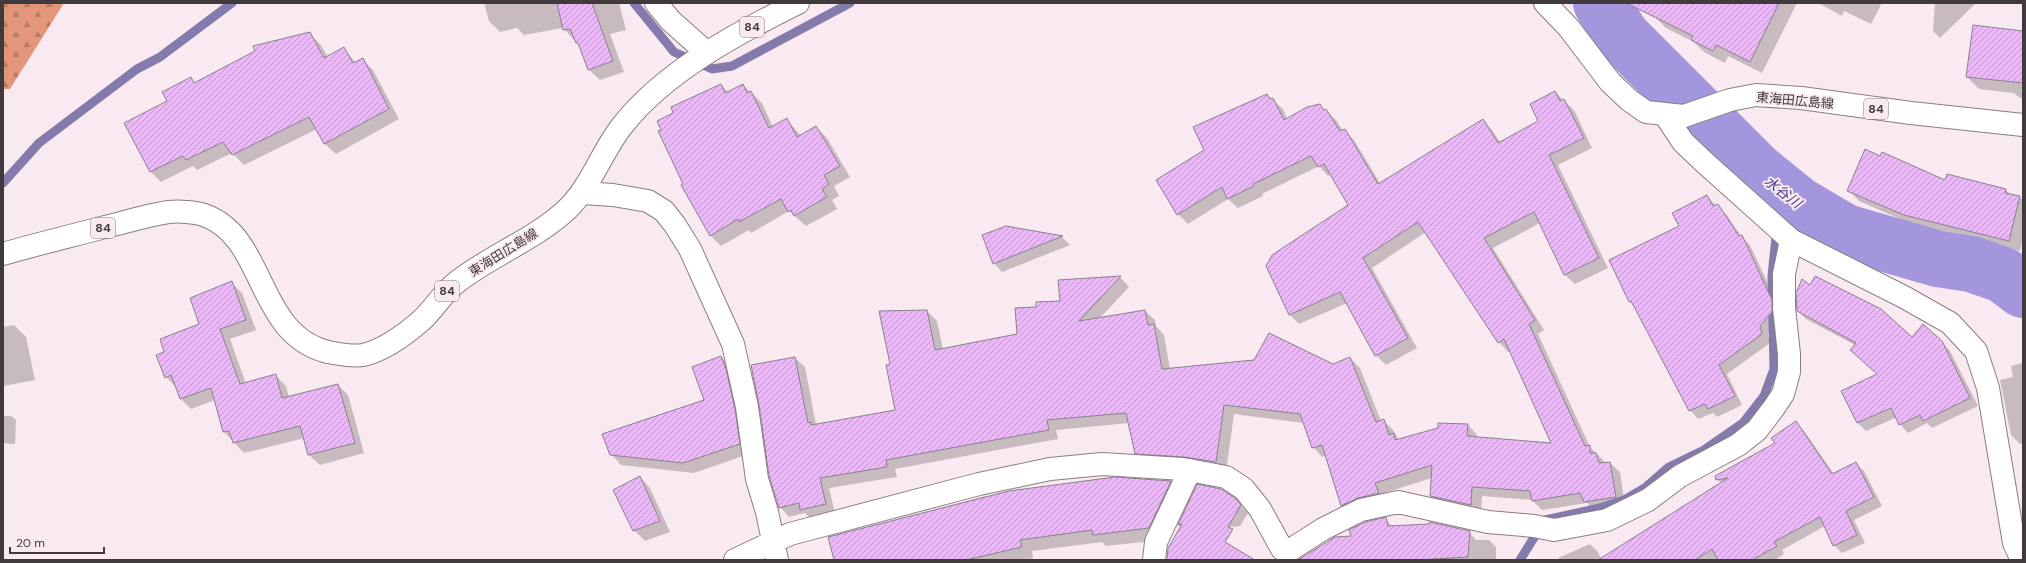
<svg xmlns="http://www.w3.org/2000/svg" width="2026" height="563" font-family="'DM Sans','Noto Sans JP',sans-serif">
  <defs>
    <pattern id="forest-firs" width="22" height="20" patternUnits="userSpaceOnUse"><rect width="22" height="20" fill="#e4967b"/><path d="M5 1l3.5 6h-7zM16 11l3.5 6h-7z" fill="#ba7b66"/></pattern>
    <pattern id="building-hatch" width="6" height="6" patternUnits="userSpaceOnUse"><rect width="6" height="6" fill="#ebb8f8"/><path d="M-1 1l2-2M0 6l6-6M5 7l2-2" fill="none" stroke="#c097ca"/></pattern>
  </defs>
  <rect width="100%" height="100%" fill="#f9eaf1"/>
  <!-- forest -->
  <path fill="url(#forest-firs)" d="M 3,3 L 64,3 L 10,89 L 3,89 Z"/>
  <!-- shadow -->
  <path fill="#0003" d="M 484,3 L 619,3 L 626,30 L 610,34 L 624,72 L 600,80 L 588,69 L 580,46 L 563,28 L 524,35 L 517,28 L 500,32 L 489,21 Z
    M 1661,3 L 1797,3 L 1762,73 L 1728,56 L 1725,63 L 1704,52 L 1694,42 L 1666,28 L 1654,16 Z
    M 1818,3 L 1882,3 L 1871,24 L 1844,11 L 1842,16 Z
    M 1935,3 L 1976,3 L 1940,38 L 1933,31 Z
    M 2023,32 L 2023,98 L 2020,98 L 2014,93 L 1979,89 L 1967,77 Z
    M 309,33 L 320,44 L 328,57 L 343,48 L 356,63 L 362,59 L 373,70 L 399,119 L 336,154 L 325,144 L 317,129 L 244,165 L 232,153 L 197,170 L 193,166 L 161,182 L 151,172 L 126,124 L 168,102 L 191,78 L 195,83 Z
    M 721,85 L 728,92 L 743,85 L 762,103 L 773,127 L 786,119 L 801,136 L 816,127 L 827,138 L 850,177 L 834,186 L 839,196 L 832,200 L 837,209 L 806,226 L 789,211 L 751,233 L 749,230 L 721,246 L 710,235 L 684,185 L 662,130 L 675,114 Z
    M 1555,92 L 1574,110 L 1592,148 L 1558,165 L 1608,268 L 1575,284 L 1565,275 L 1540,223 L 1493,248 L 1544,330 L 1538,334 L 1590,447 L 1606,463 L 1610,463 L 1620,472 L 1625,506 L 1595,511 L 1587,503 L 1542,510 L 1532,500 L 1482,496 L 1481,515 L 1441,506 L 1431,496 L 1432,478 L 1384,493 L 1388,503 L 1352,515 L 1342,505 L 1326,456 L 1322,457 L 1313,447 L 1304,423 L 1234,414 L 1226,472 L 1146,463 L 1136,453 L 1129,423 L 1056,430 L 1058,439 L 895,469 L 897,477 L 829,488 L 835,513 L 811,519 L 805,513 L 789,517 L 780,507 L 795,358 L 805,367 L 816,425 L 896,411 L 891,365 L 927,311 L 937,321 L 943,349 L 1018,335 L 1037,308 L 1061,302 L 1059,281 L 1120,277 L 1129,287 L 1100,318 L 1145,311 L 1155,320 L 1156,326 L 1164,335 L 1170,369 L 1333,365 L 1350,358 L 1360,368 L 1381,421 L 1383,420 L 1393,430 L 1399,440 L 1468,425 L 1477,435 L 1477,438 L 1553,444 L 1510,351 L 1508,352 L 1499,342 L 1426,232 L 1372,268 L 1417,348 L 1386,365 L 1376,355 L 1347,303 L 1299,324 L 1289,314 L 1349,205 L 1331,174 L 1328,176 L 1319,166 L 1262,194 L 1263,196 L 1238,208 L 1228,199 L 1188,224 L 1178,214 L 1205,151 L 1267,95 L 1283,109 L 1288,120 L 1319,105 L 1336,120 L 1343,131 L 1344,130 L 1354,140 L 1380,183 L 1483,120 L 1492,130 L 1500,142 L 1540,121 Z
    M 1946,181 L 2006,190 L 2011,195 L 2020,197 L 2023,201 L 2023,238 L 2020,251 L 1916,226 L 1859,201 L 1849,190 Z
    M 1707,197 L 1726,214 L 1741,236 L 1750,245 L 1780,309 L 1780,321 L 1768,335 L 1770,343 L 1727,374 L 1742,405 L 1717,417 L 1713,413 L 1698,419 L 1690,410 L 1636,308 L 1630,302 L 1610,261 L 1680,226 Z
    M 1006,227 L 1062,237 L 1070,245 L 1002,272 L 994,263 Z
    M 232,283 L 242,293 L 256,330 L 230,339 L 246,384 L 276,376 L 286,386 L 289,397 L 338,385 L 348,395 L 364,453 L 320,465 L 309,455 L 305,438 L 244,453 L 224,432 L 215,400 L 191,409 L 181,399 L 176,387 L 166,377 L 166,353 L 201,325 Z
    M 1811,286 L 1912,338 L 1942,342 L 1950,351 L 1978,406 L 1932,428 L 1927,423 L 1908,433 L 1900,424 L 1897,417 L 1866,431 L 1858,423 L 1843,391 L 1878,375 L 1855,345 L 1806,319 L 1798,311 Z
    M 14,325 L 26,337 L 35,380 L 3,386 L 3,327 Z
    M 721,357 L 731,367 L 749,454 L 694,473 L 621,465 L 611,454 L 706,400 Z
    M 2023,363 L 2023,443 L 2020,444 L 2011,435 L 2000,380 L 2013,377 L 2011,366 Z
    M 3,416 L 11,416 L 16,420 L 15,444 L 3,443 Z
    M 1796,423 L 1804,431 L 1834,474 L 1855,463 L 1864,471 L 1882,506 L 1854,520 L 1865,543 L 1842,553 L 1834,545 L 1825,526 L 1782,550 L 1784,554 L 1775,560 L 1560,560 L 1558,558 L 1590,544 L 1598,552 L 1601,559 L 1721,483 L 1717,479 L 1776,443 Z
    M 640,477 L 650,488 L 670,532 L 645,541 L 634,530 Z
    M 1115,478 L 1171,482 L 1182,494 L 1161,540 L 1106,546 L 1102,542 L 1032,551 L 1033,558 L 1027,560 L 835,560 L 830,538 L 982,497 Z
    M 1235,499 L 1248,513 L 1240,526 L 1187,532 L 1179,525 Z
    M 1385,519 L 1393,527 L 1469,532 L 1476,540 L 1489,540 L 1496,547 L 1496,560 L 1314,560 Z"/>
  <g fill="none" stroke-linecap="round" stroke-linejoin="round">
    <!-- stream -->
    <path stroke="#857aac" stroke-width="9" d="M 634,3 L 674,52 L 712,69 L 732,66 L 850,3
      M 3,183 L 39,143 L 137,69 L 160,57 L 232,3
      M 1520,560 L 1545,520 L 1600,508 L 1624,500 L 1646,487 L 1669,467 L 1704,450 L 1743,423 L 1764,396 L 1774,369 L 1772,276 L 1781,190"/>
    <!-- river -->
    <path stroke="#a396dc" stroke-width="56" d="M 1601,3 L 1622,36 L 1757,171 L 1799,205 L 1845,232 L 1938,259 L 1971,264 L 2003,275 L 2023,290"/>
  </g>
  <!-- building -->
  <path fill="url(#building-hatch)" stroke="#8a818c" d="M 557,3 L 592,3 L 613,61 L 588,70 L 578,43 L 576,43 L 570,29 L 563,30 Z
    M 1626,3 L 1779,3 L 1750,62 L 1716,45 L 1713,51 L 1691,40 L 1693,36 Z
    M 1973,25 L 2023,31 L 2023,83 L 1966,77 Z
    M 310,32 L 324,58 L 344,47 L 353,63 L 363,58 L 389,109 L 324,144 L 309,117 L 232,155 L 223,142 L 186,160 L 183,156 L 150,172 L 124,123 L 167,101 L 162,92 L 191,77 L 194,83 L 255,51 L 253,46 Z
    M 721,84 L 725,93 L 743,84 L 747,93 L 751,91 L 769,128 L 787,118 L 797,137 L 816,126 L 840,166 L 824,175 L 829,184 L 822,189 L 827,197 L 794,216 L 791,210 L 788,212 L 781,199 L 739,222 L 738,219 L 710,236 L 681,185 L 683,184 L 658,131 L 661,130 L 657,121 L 673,113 L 671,107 Z
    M 1555,91 L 1560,101 L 1564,99 L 1584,138 L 1549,155 L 1599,258 L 1564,275 L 1534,212 L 1484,238 L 1535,320 L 1529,324 L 1585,446 L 1590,445 L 1590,453 L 1596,453 L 1599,463 L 1610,462 L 1616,497 L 1584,502 L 1580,493 L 1532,501 L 1530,491 L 1472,487 L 1471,505 L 1430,496 L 1432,465 L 1375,483 L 1379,493 L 1358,498 L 1341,506 L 1322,445 L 1312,448 L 1300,414 L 1224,405 L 1216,462 L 1184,457 L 1135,454 L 1126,413 L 1047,420 L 1049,430 L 886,460 L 887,467 L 820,478 L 826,504 L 800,510 L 799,503 L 779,508 L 769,476 L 759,405 L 751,365 L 795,357 L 808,423 L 811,422 L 811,425 L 895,410 L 886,365 L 890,364 L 879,311 L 927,310 L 935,350 L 1017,334 L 1015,308 L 1036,307 L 1036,302 L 1060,301 L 1058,280 L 1121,276 L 1079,321 L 1145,310 L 1148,325 L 1154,324 L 1162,369 L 1254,360 L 1269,333 L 1333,364 L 1350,357 L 1376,422 L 1384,419 L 1389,435 L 1394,433 L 1395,440 L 1438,428 L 1438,423 L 1468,424 L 1467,436 L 1551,443 L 1504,339 L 1498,343 L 1418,222 L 1363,258 L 1408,338 L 1375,356 L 1340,292 L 1289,315 L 1266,266 L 1272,255 L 1348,205 L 1324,164 L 1318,167 L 1311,156 L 1253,184 L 1254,186 L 1227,199 L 1222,187 L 1177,215 L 1156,180 L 1204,150 L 1193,127 L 1267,94 L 1270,99 L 1273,98 L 1284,120 L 1307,107 L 1320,104 L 1324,110 L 1326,109 L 1340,131 L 1345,129 L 1378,184 L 1483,119 L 1498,143 L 1538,121 L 1530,104 Z
    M 1865,149 L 1880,156 L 1882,152 L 1945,180 L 1947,174 L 2006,189 L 2005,193 L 2020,196 L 2009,241 L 1904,215 L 1847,191 Z
    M 1707,195 L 1713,206 L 1718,204 L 1739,236 L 1742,235 L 1772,300 L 1772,312 L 1760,326 L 1762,334 L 1719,365 L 1735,396 L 1708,409 L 1705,404 L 1689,411 L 1631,301 L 1629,302 L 1609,260 L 1679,226 L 1672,213 Z
    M 1006,226 L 1063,236 L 993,264 L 982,235 Z
    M 1815,276 L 1881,309 L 1912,337 L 1923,324 L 1942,341 L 1970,398 L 1923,421 L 1920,415 L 1899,425 L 1891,408 L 1857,423 L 1841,391 L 1877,374 L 1850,350 L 1856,343 L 1797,311 L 1796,293 L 1802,279 L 1810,285 Z
    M 232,281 L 246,320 L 220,329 L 240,384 L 276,374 L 282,398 L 338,384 L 355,443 L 308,455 L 300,426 L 233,443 L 229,431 L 223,432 L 211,388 L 180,399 L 171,375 L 165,378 L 156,355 L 164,352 L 160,339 L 199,324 L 190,298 Z
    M 721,356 L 726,369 L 735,409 L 740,444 L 683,463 L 610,455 L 602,434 L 704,400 L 692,367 Z
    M 1796,421 L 1832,474 L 1856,462 L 1874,497 L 1846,511 L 1857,535 L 1833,546 L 1820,517 L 1774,542 L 1777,546 L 1752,560 L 1718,560 L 1712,549 L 1695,560 L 1598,560 L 1728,478 L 1716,480 L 1715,476 L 1775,443 L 1771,438 Z
    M 640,476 L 660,521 L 633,531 L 613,490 Z
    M 1115,477 L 1171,481 L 1149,528 L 1093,535 L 1092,530 L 1020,540 L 1022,547 L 966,560 L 834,560 L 828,537 L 1009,491 Z
    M 1197,484 L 1221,489 L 1235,498 L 1241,505 L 1228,527 L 1233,529 L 1225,542 L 1255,560 L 1167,560 L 1168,548 L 1182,524 L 1178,525 Z
    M 1386,517 L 1388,526 L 1429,524 L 1429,522 L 1470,531 L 1468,557 L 1416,560 L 1298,560 L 1335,537 L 1351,536 L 1349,530 L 1365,522 Z"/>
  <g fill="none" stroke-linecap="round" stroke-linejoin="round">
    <defs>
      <path id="minor" d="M 656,3 L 671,21 L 707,53
        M 1665,115 L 1683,142 L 1704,162 L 1791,240 L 1904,297 L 1950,323 L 1976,351 L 1988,388 L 2014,543 L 2022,560
        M 582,193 L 613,195 L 648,201 L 664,211 L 675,225 L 690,249 L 733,344 L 747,407 L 757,479 L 767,512 L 777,560
        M 735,560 L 790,534 L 979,484 L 1050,469 L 1102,464 L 1183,469 L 1226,477 L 1244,489 L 1260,509 L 1282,549 L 1287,552 L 1323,529 L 1361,510 L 1398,502 L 1488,522 L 1534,526 L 1554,530 L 1607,520 L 1648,500 L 1680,476 L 1738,445 L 1757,430 L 1773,409 L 1783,394 L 1789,372 L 1789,354 L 1784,308 L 1784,274 L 1791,240
        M 1154,560 L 1156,542 L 1190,470"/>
      <path id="primary" d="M 1545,3 L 1569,28 L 1610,82 L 1629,100 L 1646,112 L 1684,116 L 1730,100 L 1756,95 L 1801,98 L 1911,113 L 2023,125
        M 3,254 C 37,244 71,236 105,227 C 126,222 148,215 169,212 C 179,211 195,212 204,215 C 267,237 255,334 328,352 C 339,354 352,357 363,355 C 385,350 406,334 423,319 C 435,307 444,292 457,282 C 490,256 531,241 563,213 C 590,190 600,154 622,126 C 664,72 737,33 798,3"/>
    </defs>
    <!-- minor casing -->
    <use href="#minor" stroke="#8a7d83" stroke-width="24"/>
    <!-- primary casing -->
    <use href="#primary" stroke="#8a7d83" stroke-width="24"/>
    <!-- minor -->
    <use href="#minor" stroke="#fff" stroke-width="22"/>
    <!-- primary -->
    <use href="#primary" stroke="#fff" stroke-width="22"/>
  </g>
  <g text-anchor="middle" stroke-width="4" stroke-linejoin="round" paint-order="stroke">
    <!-- shield labels -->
    <g fill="#f9eaf1" stroke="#786f73" stroke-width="1">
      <rect x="740" y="17" width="24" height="20" rx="3"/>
      <rect x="1864" y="99" width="24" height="20" rx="3"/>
      <rect x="91" y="218" width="24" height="20" rx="3"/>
      <rect x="435" y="281" width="24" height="20" rx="3"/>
    </g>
    <g font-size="12" font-weight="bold" fill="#403a3d">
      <text x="752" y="31">84</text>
      <text x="1876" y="113">84</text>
      <text x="103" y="232">84</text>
      <text x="447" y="295">84</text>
    </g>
    <!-- street labels -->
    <g font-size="13" fill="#403a3d" stroke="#f9eaf1">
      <text transform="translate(1795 100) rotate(5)" y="5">東海田広島線</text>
      <text transform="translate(503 252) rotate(-32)" y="5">東海田広島線</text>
    </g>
    <!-- water labels -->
    <g font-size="14" font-style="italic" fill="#4e378a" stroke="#f9eaf1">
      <text transform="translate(1783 192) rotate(38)" y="5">水谷川</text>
    </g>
  </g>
  <!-- border -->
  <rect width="2026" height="563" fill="none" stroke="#403a3d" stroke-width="8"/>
  <!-- scale -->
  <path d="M10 547v6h94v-6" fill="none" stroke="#403a3d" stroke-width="2"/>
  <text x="16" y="547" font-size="12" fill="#403a3d" stroke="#f9eaf1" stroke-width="3" paint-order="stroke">20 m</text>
</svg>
